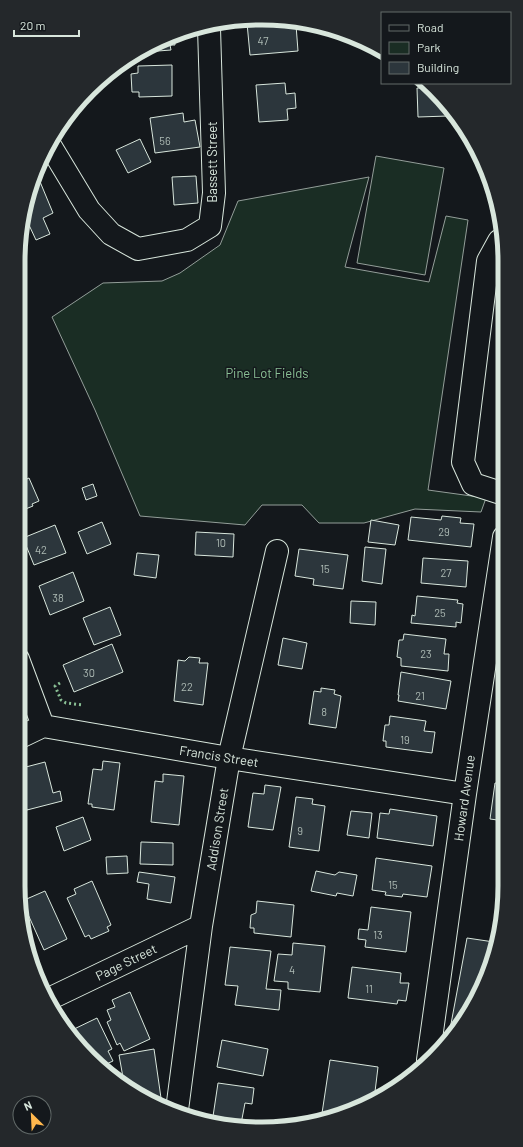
<svg xmlns="http://www.w3.org/2000/svg" width="523" height="1147" font-family="Barlow,sans-serif">
  <rect width="100%" height="100%" fill="#14181c"/>
  <!-- green -->
  <path fill="#1a2d24" stroke="#939e99" d="M 376,156 L 444,168 L 425,275 L 357,263 Z
    M 369,177 L 345,267 L 429,282 L 446,216 L 468,220 L 428,490 L 486,498 L 481,512 L 415,509 L 364,523 L 319,523 L 302,505 L 262,505 L 245,525 L 140,516 L 95,410 L 52,317 L 103,283 L 162,281 L 180,273 L 220,245 L 238,201 Z"/>
  <!-- building -->
  <path fill="#2c363c" stroke="#d8e6dc" d="M 274,21 L 279,22 L 279,23 L 285,23 L 296,25 L 298,51 L 250,55 L 247,23 Z
    M 174,36 L 175,45 L 170,45 L 171,50 L 145,52 L 168,37 Z
    M 172,65 L 172,96 L 139,97 L 139,92 L 132,92 L 131,74 L 138,73 L 138,66 Z
    M 285,83 L 286,94 L 295,93 L 296,108 L 287,109 L 288,120 L 259,122 L 256,85 Z
    M 417,88 L 429,88 L 447,106 L 448,116 L 418,117 Z
    M 183,113 L 184,122 L 195,120 L 200,147 L 155,153 L 150,118 Z
    M 140,139 L 151,162 L 128,173 L 116,150 Z
    M 36,172 L 53,213 L 43,218 L 50,234 L 36,240 L 29,225 L 25,227 Z
    M 196,176 L 198,203 L 174,205 L 172,177 Z
    M 29,478 L 39,501 L 32,504 L 33,506 L 18,512 L 18,483 Z
    M 93,484 L 97,496 L 86,500 L 82,488 Z
    M 442,516 L 461,518 L 460,523 L 474,524 L 471,547 L 408,540 L 411,517 L 441,520 Z
    M 371,520 L 399,525 L 395,545 L 368,542 Z
    M 102,522 L 111,544 L 87,554 L 78,532 Z
    M 55,525 L 66,553 L 34,565 L 23,538 Z
    M 196,532 L 234,534 L 233,557 L 195,555 Z
    M 365,547 L 386,549 L 382,584 L 362,581 Z
    M 299,549 L 348,555 L 343,589 L 313,585 L 314,579 L 295,576 Z
    M 137,553 L 159,555 L 156,578 L 134,575 Z
    M 423,558 L 468,561 L 466,587 L 421,583 Z
    M 73,572 L 84,601 L 50,615 L 39,586 Z
    M 417,596 L 458,600 L 457,603 L 463,604 L 461,623 L 456,622 L 456,627 L 411,623 L 412,615 L 415,616 Z
    M 351,601 L 376,602 L 375,625 L 350,623 Z
    M 110,607 L 121,635 L 94,645 L 83,618 Z
    M 404,634 L 446,639 L 444,654 L 449,654 L 448,671 L 401,666 L 401,658 L 397,657 L 399,640 L 403,640 Z
    M 283,638 L 307,643 L 302,669 L 278,665 Z
    M 112,644 L 123,672 L 74,692 L 63,665 Z
    M 189,657 L 200,658 L 199,663 L 208,663 L 203,705 L 174,701 L 178,660 L 185,661 Z
    M 401,672 L 451,681 L 446,709 L 398,701 L 399,695 L 398,695 Z
    M 321,688 L 335,690 L 334,694 L 341,696 L 336,728 L 309,724 L 314,691 L 321,692 Z
    M 390,716 L 426,721 L 424,731 L 435,732 L 432,753 L 386,747 L 386,741 L 383,741 L 385,725 L 389,725 Z
    M 103,761 L 120,763 L 114,810 L 92,807 L 92,804 L 88,804 L 93,769 L 102,770 Z
    M 45,762 L 53,793 L 60,791 L 62,801 L 27,810 L 24,799 L 23,800 L 18,781 L 18,775 L 23,774 L 22,768 Z
    M 163,774 L 184,776 L 179,825 L 151,822 L 155,781 L 163,782 Z
    M 495,783 L 505,784 L 505,821 L 490,819 Z
    M 265,785 L 281,787 L 273,830 L 248,827 L 253,793 L 264,794 Z
    M 296,797 L 313,799 L 312,804 L 325,806 L 319,851 L 289,847 Z
    M 390,809 L 437,816 L 433,846 L 377,838 L 380,813 L 389,814 Z
    M 351,811 L 372,813 L 369,838 L 347,835 Z
    M 83,817 L 91,840 L 64,851 L 56,827 Z
    M 141,842 L 173,843 L 173,865 L 140,864 Z
    M 18,853 L 25,871 L 18,874 Z
    M 127,856 L 128,873 L 107,874 L 106,857 Z
    M 376,858 L 432,866 L 427,897 L 403,894 L 402,897 L 385,895 L 386,892 L 372,890 Z
    M 316,871 L 335,875 L 339,872 L 357,875 L 353,896 L 337,893 L 336,896 L 311,891 Z
    M 139,872 L 175,877 L 171,903 L 147,899 L 149,884 L 137,882 Z
    M 92,881 L 111,925 L 107,927 L 109,931 L 91,939 L 89,935 L 85,937 L 67,898 L 76,894 L 74,889 Z
    M 45,891 L 67,939 L 44,950 L 22,901 Z
    M 257,901 L 294,905 L 291,937 L 254,933 L 254,928 L 250,928 L 251,915 L 256,913 Z
    M 371,907 L 411,912 L 406,952 L 365,947 L 366,940 L 358,939 L 359,929 L 368,930 Z
    M 467,938 L 494,942 L 487,978 L 448,1040 Z
    M 293,943 L 325,946 L 320,992 L 288,989 L 288,982 L 274,981 L 278,954 L 292,955 Z
    M 230,947 L 271,951 L 266,989 L 281,990 L 279,1010 L 235,1005 L 238,986 L 225,985 Z
    M 352,967 L 401,973 L 400,983 L 409,983 L 406,1001 L 398,1000 L 397,1004 L 348,998 Z
    M 130,992 L 150,1039 L 124,1051 L 120,1043 L 117,1045 L 107,1022 L 111,1020 L 107,1010 L 115,1007 L 112,1000 Z
    M 97,1018 L 112,1049 L 108,1051 L 113,1061 L 102,1066 L 78,1046 L 70,1031 Z
    M 222,1040 L 268,1049 L 263,1076 L 217,1067 Z
    M 154,1049 L 162,1105 L 140,1096 L 138,1087 L 130,1088 L 124,1083 L 119,1055 Z
    M 330,1060 L 378,1067 L 374,1100 L 321,1120 Z
    M 218,1083 L 254,1088 L 252,1104 L 245,1103 L 241,1124 L 212,1123 Z"/>
  <g fill="none" stroke-linecap="round" stroke-linejoin="round">
    <defs>
      <path id="minor" d="M 51,147 L 89,210 L 111,234 L 138,249 L 187,240 L 210,226 L 214,193 L 209,28
        M 503,241 L 499,241 L 488,261 L 463,462 L 473,484 L 504,494
        M 18,659 L 43,726
        M 43,726 L 229,758 L 465,794
        M 18,738 L 43,726
        M 51,998 L 201,926
        M 428,1060 L 465,794 L 504,537
        M 177,1110 L 201,926 L 229,758 L 277,551"/>
    </defs>
    <!-- minor casing -->
    <use href="#minor" stroke="#d8e6dc" stroke-width="24"/>
    <!-- minor -->
    <use href="#minor" stroke="#14181c" stroke-width="22"/>
    <!-- hedge -->
    <path stroke="#8ac095" stroke-width="3" stroke-dasharray="2 3" stroke-linecap="butt" d="M 60,683 L 55,686 L 61,700 L 66,703 L 83,705"/>
    <!-- fence -->
    <path stroke="#d8e6dc" stroke-width="1" stroke-dasharray="5 2" stroke-linecap="butt" d="M 30,956 L 40,976"/>
  </g>
  <g text-anchor="middle" stroke-width="3" stroke-linejoin="round" paint-order="stroke">
    <!-- number labels -->
    <g font-size="11" fill="#adbab4">
      <text x="263" y="45">47</text>
      <text x="165" y="145">56</text>
      <text x="444" y="536">29</text>
      <text x="221" y="547">10</text>
      <text x="41" y="554">42</text>
      <text x="325" y="573">15</text>
      <text x="446" y="577">27</text>
      <text x="58" y="602">38</text>
      <text x="440" y="617">25</text>
      <text x="426" y="658">23</text>
      <text x="89" y="677">30</text>
      <text x="187" y="691">22</text>
      <text x="420" y="700">21</text>
      <text x="324" y="716">8</text>
      <text x="405" y="744">19</text>
      <text x="300" y="835">9</text>
      <text x="393" y="889">15</text>
      <text x="378" y="939">13</text>
      <text x="292" y="974">4</text>
      <text x="369" y="993">11</text>
    </g>
    <!-- street labels -->
    <g font-size="13" fill="#d8e6dc" stroke="#14181c">
      <text transform="translate(212 162) rotate(-90)" y="5">Bassett Street</text>
      <text transform="translate(219 756) rotate(9)" y="5">Francis Street</text>
      <text transform="translate(464 798) rotate(-82)" y="5">Howard Avenue</text>
      <text transform="translate(217 829) rotate(-81)" y="5">Addison Street</text>
      <text transform="translate(126 962) rotate(-26)" y="5">Page Street</text>
    </g>
    <!-- park labels -->
    <g font-size="13" fill="#8ac095" stroke="#14181c">
      <text x="267" y="378">Pine Lot Fields</text>
    </g>
  </g>
  <!-- crop -->
  <path d="M0 0H523V1147H0ZM261 25H262A236 236 0 0 1 498 261V886A236 236 0 0 1 262 1122H261A236 236 0 0 1 25 886V261A236 236 0 0 1 261 25Z" fill="#24282b" fill-rule="evenodd"/>
  <path fill="none" stroke="#d8e6dc" stroke-width="5" d="M261 25H262A236 236 0 0 1 498 261V886A236 236 0 0 1 262 1122H261A236 236 0 0 1 25 886V261A236 236 0 0 1 261 25Z"/>
  <!-- legend -->
  <rect x="381" y="12" width="130" height="72" fill="#14181c" stroke="#626a69"/>
  <rect x="389" y="25" width="20" height="6" fill="#14181c" stroke="#626a69"/>
  <text x="417" y="32" font-size="12" fill="#d8e6dc">Road</text>
  <rect x="389" y="42" width="20" height="12" fill="#1a2d24" stroke="#626a69"/>
  <text x="417" y="52" font-size="12" fill="#d8e6dc">Park</text>
  <rect x="389" y="62" width="20" height="12" fill="#2c363c" stroke="#626a69"/>
  <text x="417" y="72" font-size="12" fill="#d8e6dc">Building</text>
  <!-- north arrow -->
  <g transform="translate(32 1115) rotate(336)"><circle r="19" fill="#14181c" stroke="#626a69"/>
  <path d="M0-3L7 15L0 10L-7 15Z" fill="#ffb74d"/>
  <text y="-6" font-size="11" font-weight="bold" text-anchor="middle" fill="#d8e6dc">N</text>
  </g>
  <!-- scale -->
  <path d="M14 30v6h65v-6" fill="none" stroke="#d8e6dc" stroke-width="2"/>
  <text x="20" y="30" font-size="12" fill="#d8e6dc" stroke="#14181c" stroke-width="3" paint-order="stroke">20 m</text>
</svg>
